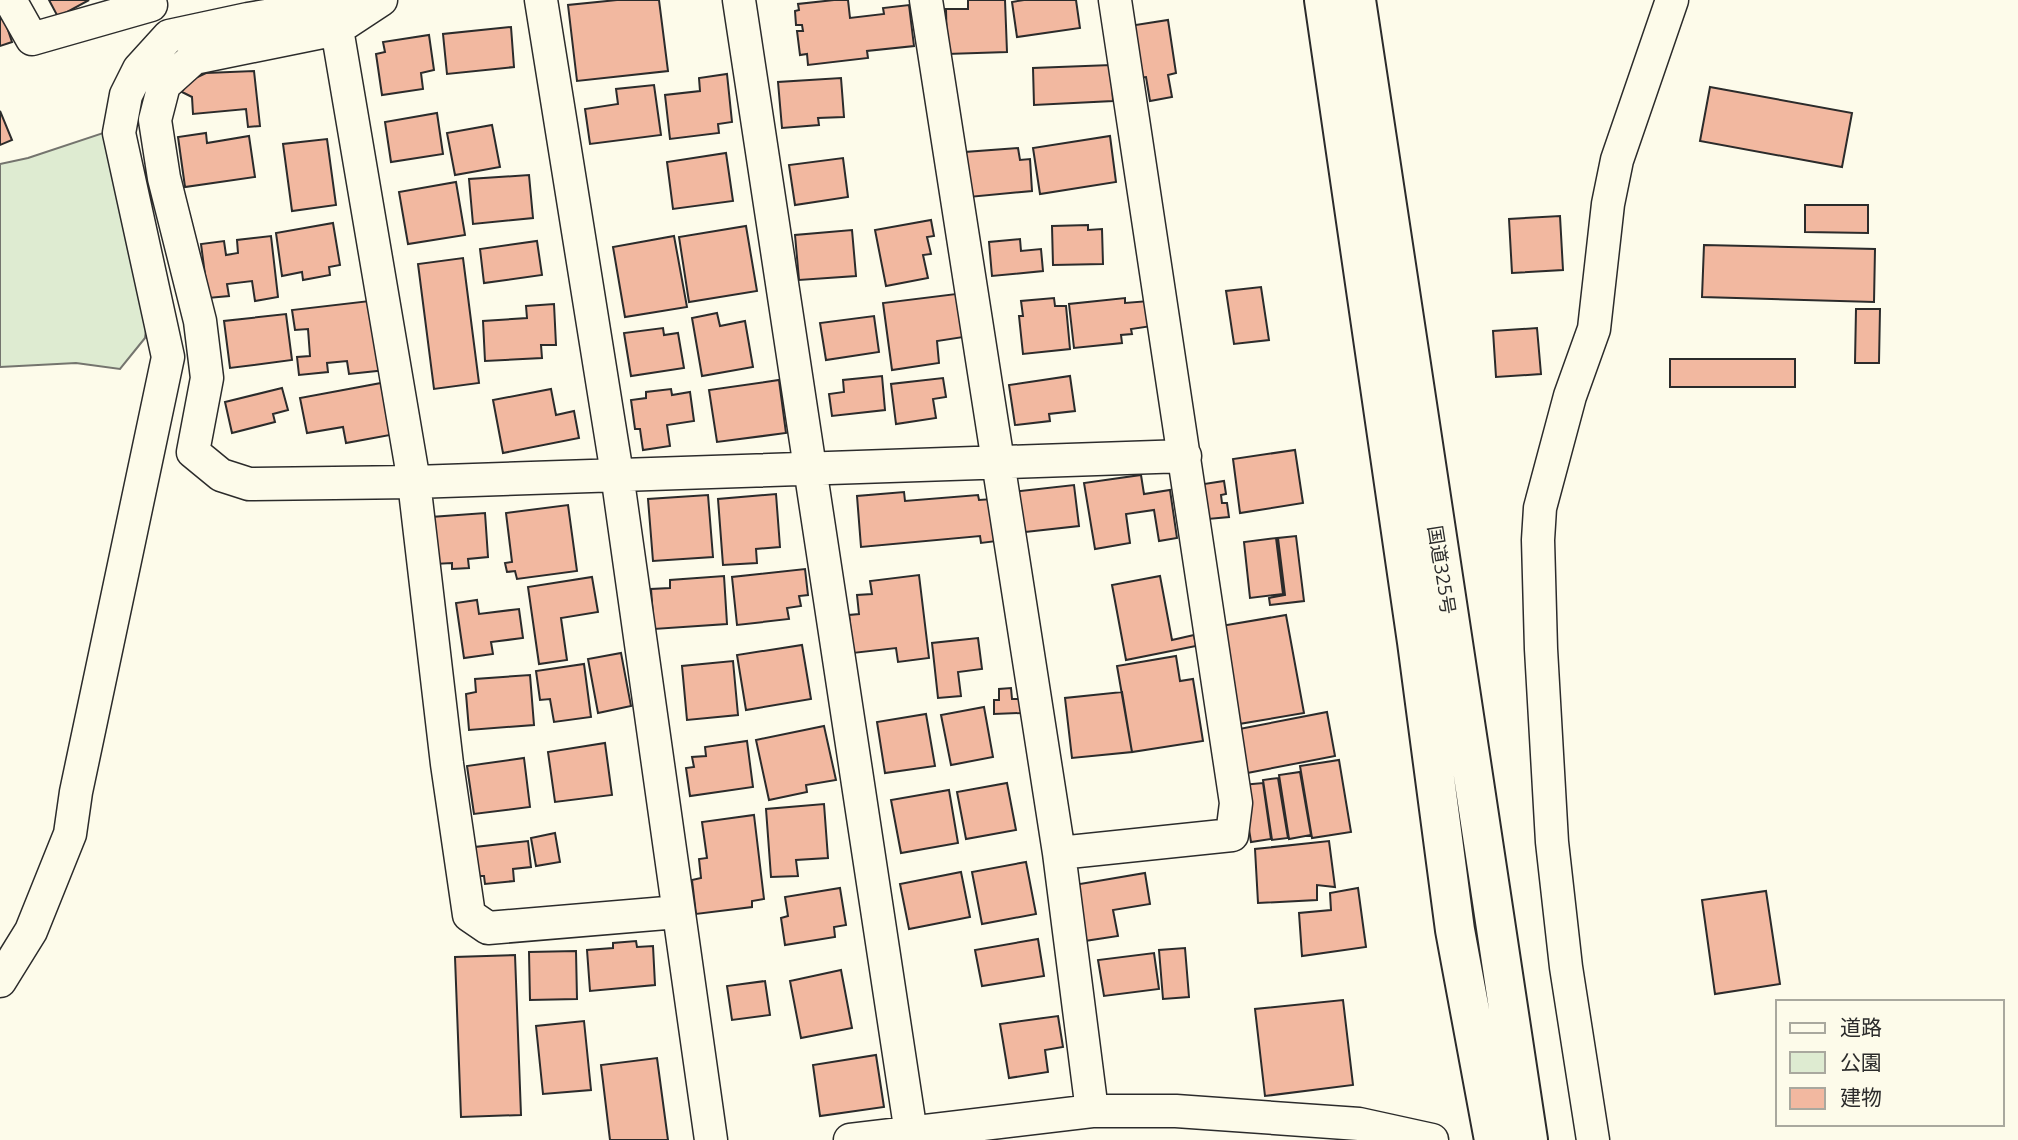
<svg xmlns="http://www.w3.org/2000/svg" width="2018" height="1140" font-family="'Open Sans','Noto Sans JP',sans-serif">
  <rect width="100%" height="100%" fill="#fdfbea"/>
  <!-- green -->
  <path fill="#deebd1" stroke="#74746e" stroke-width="2" d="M 103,133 L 130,155 L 151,287 L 145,338 L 120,369 L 76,363 L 0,367 L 0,164 L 28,158 Z"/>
  <!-- building -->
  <path fill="#f2b8a0" stroke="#2b2b2b" stroke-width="2" d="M 49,0 L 89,0 L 58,17 Z
    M 617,0 L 659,0 L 668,71 L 577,81 L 568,5 Z
    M 834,0 L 848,0 L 850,18 L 884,14 L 883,8 L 909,5 L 914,46 L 867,51 L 868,58 L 808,65 L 807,54 L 800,55 L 797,31 L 803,31 L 802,25 L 796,25 L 795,11 L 799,10 L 798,4 Z
    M 968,0 L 1005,0 L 1007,52 L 947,54 L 946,9 L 968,9 Z
    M 1024,0 L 1076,0 L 1080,28 L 1017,37 L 1012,2 Z
    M 0,6 L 12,42 L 0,46 Z
    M 1168,20 L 1176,73 L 1168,75 L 1172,97 L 1150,101 L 1146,77 L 1138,78 L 1129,26 Z
    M 511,27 L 514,67 L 447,74 L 443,34 Z
    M 429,35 L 434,70 L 421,73 L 423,89 L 382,95 L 376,54 L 385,52 L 383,42 Z
    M 1111,65 L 1113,101 L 1034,105 L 1033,68 Z
    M 254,71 L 260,126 L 248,127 L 246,109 L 193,114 L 192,97 L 182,92 L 189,81 L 206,73 Z
    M 727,74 L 732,122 L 718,124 L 719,133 L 670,139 L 665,95 L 700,91 L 699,78 Z
    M 841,78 L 844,117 L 818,118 L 819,125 L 782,128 L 778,82 Z
    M 654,85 L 661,135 L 590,144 L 585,109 L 618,104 L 616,89 Z
    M 1710,87 L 1852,113 L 1842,167 L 1700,141 Z
    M 0,111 L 12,140 L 0,145 Z
    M 437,113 L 443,154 L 391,162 L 385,122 Z
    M 492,125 L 500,167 L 455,175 L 447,133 Z
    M 206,133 L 207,143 L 249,136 L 255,177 L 185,187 L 178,137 Z
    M 1110,136 L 1116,182 L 1040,194 L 1033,148 Z
    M 327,139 L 336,205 L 292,211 L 283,144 Z
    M 1018,148 L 1020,160 L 1030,159 L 1032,191 L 969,197 L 965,152 Z
    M 726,153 L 733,201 L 673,209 L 667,162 Z
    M 843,158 L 848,197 L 795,205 L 789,165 Z
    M 529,175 L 533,218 L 473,224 L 469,179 Z
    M 456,182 L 465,235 L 408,244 L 399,192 Z
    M 1805,205 L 1868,205 L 1868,233 L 1805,232 Z
    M 1560,216 L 1563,270 L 1512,273 L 1509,219 Z
    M 931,220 L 934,236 L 927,237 L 931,254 L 923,255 L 928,278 L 886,286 L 875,230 Z
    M 333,223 L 340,265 L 329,267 L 330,275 L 303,280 L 302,272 L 282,276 L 276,233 Z
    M 1088,225 L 1088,230 L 1102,229 L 1103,264 L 1053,265 L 1052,226 Z
    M 746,226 L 757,291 L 689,302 L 679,237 Z
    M 852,230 L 856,276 L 799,280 L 795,235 Z
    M 271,236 L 278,297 L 255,301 L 252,281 L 227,284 L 229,296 L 208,298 L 201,244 L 224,241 L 226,255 L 238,253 L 237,240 Z
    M 674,236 L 687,307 L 625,317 L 613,247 Z
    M 1020,239 L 1021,251 L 1041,249 L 1043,271 L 992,276 L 989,242 Z
    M 537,241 L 542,275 L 484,283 L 480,249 Z
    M 1704,245 L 1875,249 L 1874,302 L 1702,297 Z
    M 463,258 L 479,383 L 434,389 L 418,264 Z
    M 1261,287 L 1269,340 L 1234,344 L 1226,291 Z
    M 964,293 L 970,336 L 937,341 L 939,363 L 892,370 L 883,303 Z
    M 1054,298 L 1055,306 L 1066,306 L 1070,349 L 1023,354 L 1019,316 L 1023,316 L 1021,301 Z
    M 1125,298 L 1125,303 L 1149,301 L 1152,326 L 1131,329 L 1132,334 L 1121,335 L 1122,343 L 1074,348 L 1069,304 Z
    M 378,300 L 386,370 L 349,374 L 347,361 L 327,363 L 328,372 L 299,375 L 297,357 L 310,356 L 308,329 L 295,330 L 292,310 Z
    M 554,304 L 556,345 L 541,345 L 542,358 L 485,361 L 483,321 L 527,318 L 526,306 Z
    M 1856,309 L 1880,309 L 1879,363 L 1855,363 Z
    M 717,313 L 720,326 L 745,321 L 753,367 L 702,376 L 692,318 Z
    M 286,314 L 292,360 L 230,368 L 224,321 Z
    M 874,316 L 879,352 L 826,360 L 820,323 Z
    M 663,328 L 664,335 L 678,333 L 684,368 L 631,376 L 624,333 Z
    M 1537,328 L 1541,374 L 1496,377 L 1493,331 Z
    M 1670,359 L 1795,359 L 1795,387 L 1670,387 Z
    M 882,376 L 885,410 L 832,416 L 829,394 L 844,392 L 843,380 Z
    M 1070,376 L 1075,411 L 1049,414 L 1050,421 L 1015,425 L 1009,385 Z
    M 943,378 L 946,397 L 933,399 L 936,418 L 896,424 L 891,384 Z
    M 779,380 L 786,433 L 717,442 L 709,390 Z
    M 381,383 L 390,435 L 346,443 L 343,427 L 307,433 L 300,398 Z
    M 282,388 L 288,410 L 273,414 L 275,422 L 232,433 L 225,402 Z
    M 551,389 L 556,415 L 574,411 L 579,438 L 503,453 L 493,400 Z
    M 671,389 L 672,395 L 690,392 L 694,421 L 667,425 L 670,446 L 643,450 L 640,429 L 635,429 L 631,400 L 646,398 L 646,392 Z
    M 1295,450 L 1303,503 L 1240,513 L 1233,459 Z
    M 1141,475 L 1144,494 L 1170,490 L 1177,538 L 1159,541 L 1154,510 L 1126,514 L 1130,543 L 1095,549 L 1084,483 Z
    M 1224,481 L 1226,494 L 1221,495 L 1222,503 L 1227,503 L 1229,517 L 1208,519 L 1204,484 Z
    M 1074,485 L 1079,526 L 1016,533 L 1011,492 Z
    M 904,492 L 905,501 L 978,495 L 979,500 L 993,499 L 997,541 L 981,543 L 980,536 L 861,547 L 857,496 Z
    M 776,494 L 780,547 L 756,549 L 757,563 L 723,565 L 718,499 Z
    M 708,495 L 713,557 L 653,561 L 648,499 Z
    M 568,505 L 577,571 L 517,579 L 515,571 L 507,572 L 505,563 L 512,562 L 506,513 Z
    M 485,513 L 488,557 L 468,559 L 469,568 L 452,569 L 452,563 L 434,564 L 431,517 Z
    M 1296,536 L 1304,601 L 1270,605 L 1269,598 L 1285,595 L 1278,538 Z
    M 1276,538 L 1283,594 L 1250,598 L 1244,542 Z
    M 805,569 L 808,595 L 799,596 L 801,606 L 787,608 L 789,619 L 737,625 L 732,577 Z
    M 919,575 L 929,658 L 898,662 L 896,648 L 853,653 L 849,615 L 859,614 L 857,595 L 872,594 L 870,581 Z
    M 724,576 L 727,624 L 654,629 L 651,589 L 670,588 L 670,580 Z
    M 1160,576 L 1172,640 L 1194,635 L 1196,646 L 1126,660 L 1112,585 Z
    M 592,577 L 598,612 L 561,618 L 567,660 L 539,664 L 528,587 Z
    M 477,600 L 479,614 L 519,609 L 523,638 L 491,642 L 493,654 L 464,658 L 456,603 Z
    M 1286,615 L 1304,713 L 1233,725 L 1215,627 Z
    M 978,638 L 982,669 L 958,672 L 961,696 L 938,698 L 932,643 Z
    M 802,645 L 811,699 L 746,710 L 737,655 Z
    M 621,653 L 631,706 L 598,713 L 588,659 Z
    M 1176,656 L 1180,681 L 1193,679 L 1203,741 L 1132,752 L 1117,666 Z
    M 733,661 L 738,715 L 687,720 L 682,666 Z
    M 584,664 L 591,717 L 554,722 L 550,699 L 540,700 L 536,671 Z
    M 530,675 L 534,725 L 469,730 L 466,694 L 476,692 L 475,679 Z
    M 1011,688 L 1012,699 L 1021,699 L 1021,713 L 994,714 L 994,700 L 999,700 L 999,689 Z
    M 1122,692 L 1132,752 L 1072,758 L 1065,698 Z
    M 984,707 L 993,757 L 951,765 L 941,715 Z
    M 1327,712 L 1335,756 L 1242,774 L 1234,730 Z
    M 926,714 L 935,766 L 885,773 L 877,722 Z
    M 824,726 L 836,780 L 806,785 L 807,792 L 769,800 L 756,740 Z
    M 747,741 L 753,787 L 690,796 L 686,768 L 694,767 L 692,757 L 706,756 L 705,747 Z
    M 605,743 L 612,795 L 555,802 L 548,752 Z
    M 524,758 L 530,807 L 474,814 L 467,766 Z
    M 1339,760 L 1351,832 L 1312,838 L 1300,766 Z
    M 1300,772 L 1311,835 L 1289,839 L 1279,775 Z
    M 1278,778 L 1288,838 L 1272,840 L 1263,780 Z
    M 1007,783 L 1016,830 L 966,839 L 957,792 Z
    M 1263,783 L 1271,839 L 1251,842 L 1242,785 Z
    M 949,790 L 958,843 L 901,853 L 891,800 Z
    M 824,804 L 828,858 L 796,860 L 798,876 L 771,877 L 766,809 Z
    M 754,815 L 764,899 L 752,901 L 752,907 L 696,914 L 692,880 L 701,878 L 699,859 L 707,858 L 702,822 Z
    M 555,833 L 560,862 L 536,866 L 531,838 Z
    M 528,841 L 531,867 L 513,869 L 514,881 L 485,884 L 484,876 L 479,876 L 475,847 Z
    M 1329,841 L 1335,887 L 1317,885 L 1317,900 L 1258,903 L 1255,849 Z
    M 1026,862 L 1036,914 L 982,924 L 972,872 Z
    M 961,872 L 970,917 L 909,929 L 900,884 Z
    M 1145,873 L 1150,904 L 1113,910 L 1118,936 L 1078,942 L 1068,886 Z
    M 840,888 L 846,925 L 834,927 L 835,937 L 785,945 L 781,918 L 788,916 L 785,897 Z
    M 1358,888 L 1366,947 L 1302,956 L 1299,913 L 1331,910 L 1330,893 Z
    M 1766,891 L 1780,984 L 1715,994 L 1702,900 Z
    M 1038,939 L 1044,976 L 982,986 L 975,950 Z
    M 636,941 L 637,947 L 653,946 L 655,985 L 590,991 L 587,950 L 613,948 L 613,943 Z
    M 1185,948 L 1189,997 L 1163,999 L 1159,950 Z
    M 576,951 L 577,999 L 530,1000 L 529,952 Z
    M 1154,953 L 1159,989 L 1104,996 L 1098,960 Z
    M 515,955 L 521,1115 L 461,1117 L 455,957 Z
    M 841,970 L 852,1028 L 801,1038 L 790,981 Z
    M 765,981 L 770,1015 L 732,1020 L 727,986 Z
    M 1343,1000 L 1353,1085 L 1265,1096 L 1255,1009 Z
    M 1058,1016 L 1063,1047 L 1045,1050 L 1048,1072 L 1009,1078 L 1000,1024 Z
    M 584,1021 L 591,1090 L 543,1094 L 536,1026 Z
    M 876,1055 L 884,1107 L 820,1116 L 813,1065 Z
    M 657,1058 L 668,1140 L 610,1140 L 601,1065 Z"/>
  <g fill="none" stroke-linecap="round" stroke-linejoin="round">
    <defs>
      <path id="minor" d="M 10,0 L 32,39 L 151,5
        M 381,0 L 337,29 L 194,58 L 164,85 L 155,120 L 164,178 L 200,321 L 207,378 L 193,452 L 221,475 L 249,484 L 414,482 L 1185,456
        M 541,0 L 617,474 L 711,1140
        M 739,0 L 912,1140
        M 926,0 L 1059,853
        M 337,29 L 414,482 L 447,764 L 469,915 L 488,928 L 678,912
        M 0,981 L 31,931 L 70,834 L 76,792 L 168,357 L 119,133 L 126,95 L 139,69 L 169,36 L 248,19 L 361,0
        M 1092,1111 L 1059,853 L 1232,835 L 1236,803 L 1115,0
        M 850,1140 L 1092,1111 L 1176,1111 L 1359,1124 L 1432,1140
        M 1593,1140 L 1566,967 L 1552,842 L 1541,649 L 1538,540 L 1540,508 L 1570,396 L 1594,329 L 1608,204 L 1617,160 L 1672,0"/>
      <path id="trunk" d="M 1324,0 L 1417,642 L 1455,930 L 1494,1140
        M 1356,0 L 1528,1140"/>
    </defs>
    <!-- minor casing -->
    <use href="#minor" stroke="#2b2b2b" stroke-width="35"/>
    <!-- trunk casing -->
    <use href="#trunk" stroke="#2b2b2b" stroke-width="42"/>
    <!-- minor -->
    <use href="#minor" stroke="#fdfbea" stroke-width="32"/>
    <!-- trunk -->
    <use href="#trunk" stroke="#fdfbea" stroke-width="38"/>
  </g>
  <g text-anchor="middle" stroke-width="5" stroke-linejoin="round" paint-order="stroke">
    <!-- street labels -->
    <g font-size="19" fill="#2b2b2b" stroke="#fdfbea">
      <text transform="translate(1442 570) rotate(81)" y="7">国道325号</text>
    </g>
  </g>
  <!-- legend -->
  <rect x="1776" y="1000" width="228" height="126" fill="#fdfbea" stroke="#a9a89e" stroke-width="2"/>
  <rect x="1790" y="1023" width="35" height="10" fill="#fdfbea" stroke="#a9a89e" stroke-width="2"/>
  <text x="1840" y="1035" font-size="21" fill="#2b2b2b">道路</text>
  <rect x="1790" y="1052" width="35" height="21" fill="#deebd1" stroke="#a9a89e" stroke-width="2"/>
  <text x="1840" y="1070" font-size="21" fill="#2b2b2b">公園</text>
  <rect x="1790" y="1088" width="35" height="21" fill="#f2b8a0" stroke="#a9a89e" stroke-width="2"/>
  <text x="1840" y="1105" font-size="21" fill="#2b2b2b">建物</text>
</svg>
